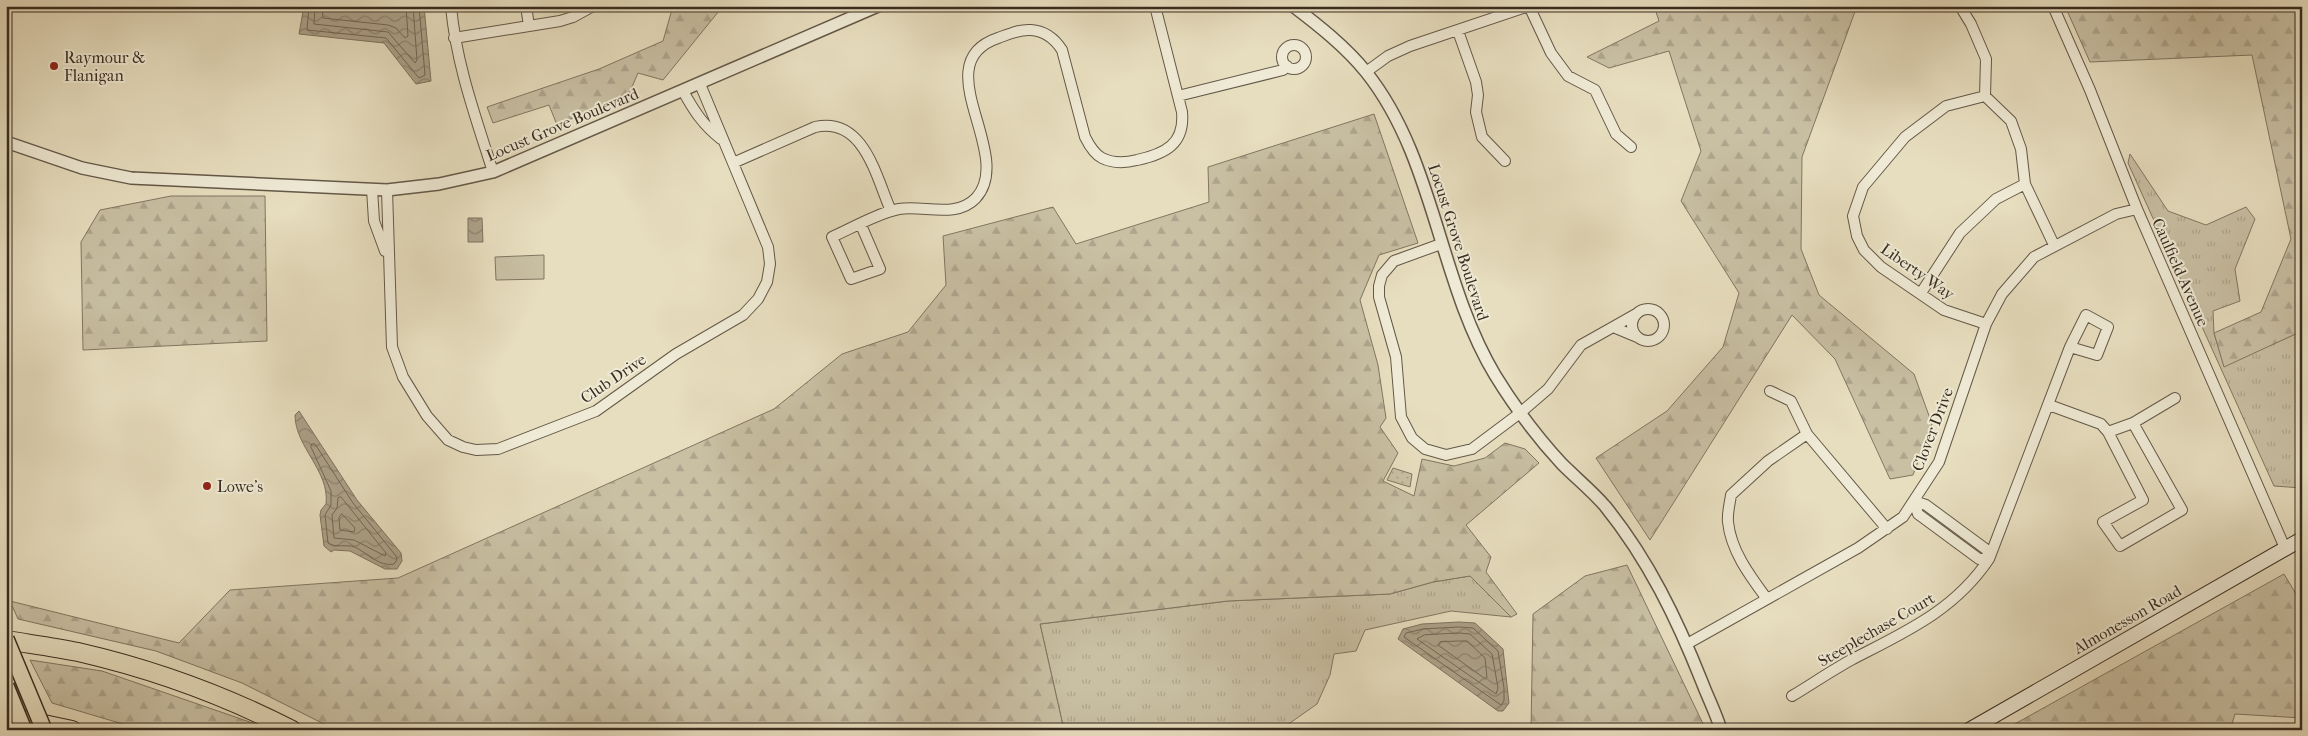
<svg xmlns="http://www.w3.org/2000/svg" width="2308" height="736" font-family="'IM FELL French Canon',serif">
  <defs>
    <pattern id="grass-tufts" width="24" height="20" patternUnits="userSpaceOnUse" patternTransform="scale(1.25)"><rect width="24" height="20" fill="#c9c0a4"/><path d="M3 7l-1-3M5 7V3M7 7l1-3M15 17l-1-3M17 17v-4M19 17l1-3" fill="none" stroke="#ada58d"/></pattern>
    <pattern id="forest-firs" width="22" height="20" patternUnits="userSpaceOnUse" patternTransform="scale(1.25)"><rect width="22" height="20" fill="#c9c0a4"/><path d="M5 1l3.5 6h-7zM16 11l3.5 6h-7z" fill="#ada58d"/></pattern>
    <pattern id="park-dots" width="8" height="8" patternUnits="userSpaceOnUse" patternTransform="scale(1.25)"><rect width="8" height="8" fill="#c9c0a4"/><path d="M2 2h.1M6 6h.1" fill="none" stroke="#ada58d" stroke-width="1.8" stroke-linecap="round"/></pattern>
    <pattern id="water-waves" width="16" height="10" patternUnits="userSpaceOnUse" patternTransform="scale(1.25)"><rect width="16" height="10" fill="#aca189"/><path d="M0 5q4-4 8 0t8 0" fill="none" stroke="#8d8370"/></pattern>
  </defs>
  <rect width="100%" height="100%" fill="#e7debf"/>
  <filter id="stains"><feTurbulence type="fractalNoise" baseFrequency=".004" numOctaves="4"/><feColorMatrix values="0 0 0 0 .2 0 0 0 0 .09 0 0 0 0 .02 0 0 0 .5 -.17"/></filter>
  <radialGradient id="worn" r=".72"><stop offset=".6" stop-color="#630" stop-opacity="0"/><stop offset="1" stop-color="#630" stop-opacity=".3"/></radialGradient>
  <!-- grass -->
  <path fill="url(#grass-tufts)" stroke="#817662" d="M 2130,154 L 2168,211 L 2206,225 L 2246,207 L 2255,219 L 2235,269 L 2240,301 L 2213,311 L 2214,333 L 2224,366 L 2302,331 L 2302,488 L 2274,486 L 2128,163 Z
    M 1470,576 L 1511,617 L 1451,611 L 1365,630 L 1356,651 L 1334,654 L 1330,675 L 1317,704 L 1280,730 L 1064,730 L 1040,624 L 1228,601 L 1390,594 L 1433,582 Z"/>
  <!-- forest -->
  <path fill="url(#forest-firs)" stroke="#817662" d="M 673,6 L 723,6 L 663,80 L 638,73 L 629,94 L 557,125 L 549,105 L 493,123 L 487,107 L 599,69 L 663,41 Z
    M 1654,6 L 1857,6 L 1802,157 L 1801,249 L 1819,295 L 1914,374 L 1932,424 L 1913,475 L 1890,479 L 1835,359 L 1792,315 L 1650,540 L 1596,458 L 1667,411 L 1723,347 L 1739,293 L 1681,201 L 1701,151 L 1669,51 L 1609,68 L 1587,57 L 1659,21 Z
    M 2065,6 L 2302,6 L 2302,331 L 2224,367 L 2214,333 L 2261,312 L 2291,239 L 2252,55 L 2090,62 Z
    M 1374,114 L 1418,243 L 1379,255 L 1360,300 L 1378,365 L 1386,418 L 1380,427 L 1398,453 L 1383,481 L 1414,496 L 1422,459 L 1454,466 L 1485,458 L 1505,443 L 1525,449 L 1539,463 L 1466,525 L 1491,557 L 1486,572 L 1517,614 L 1511,617 L 1470,576 L 1433,582 L 1390,594 L 1228,601 L 1040,624 L 1064,730 L 336,730 L 242,683 L 156,651 L 18,619 L 10,601 L 179,643 L 230,590 L 398,578 L 774,409 L 842,354 L 908,332 L 946,285 L 943,236 L 1053,207 L 1076,244 L 1209,202 L 1208,167 Z
    M 171,196 L 265,196 L 267,341 L 83,350 L 81,242 L 100,210 Z
    M 1627,565 L 1706,730 L 1531,730 L 1533,614 L 1585,576 Z
    M 2284,574 L 2302,604 L 2302,718 L 2235,714 L 2230,730 L 2004,730 Z
    M 30,660 L 102,671 L 273,730 L 143,730 L 52,703 Z"/>
  <!-- park -->
  <path fill="url(#park-dots)" stroke="#817662" d="M 1393,468 L 1412,474 L 1410,487 L 1387,480 Z"/>
  <!-- pitch -->
  <path fill="#c9c0a4" stroke="#817662" d="M 544,255 L 544,279 L 496,280 L 495,257 Z"/>
  <!-- water -->
  <path fill="url(#water-waves)" stroke="#7e725f" d="M 304,6 L 424,6 L 431,81 L 416,84 L 384,43 L 299,34 Z
    M 468,218 L 482,218 L 483,242 L 468,242 Z
    M 299,411 L 357,500 L 401,553 L 402,561 L 397,569 L 385,569 L 350,551 L 334,550 L 331,552 L 324,546 L 320,515 L 321,510 L 326,504 C 330,471 295,447 295,415 Z
    M 1459,622 L 1475,623 L 1503,649 L 1509,703 L 1503,711 L 1498,711 L 1398,639 L 1403,629 L 1422,624 Z"/>
  <g fill="none" stroke-linecap="round" stroke-linejoin="round">
    <!-- shore -->
    <path stroke="#726654" stroke-width="1" d="M 309,6 L 307,30 L 386,38 L 419,78 L 425,75 L 419,6
      M 315,6 L 314,24 L 388,32 L 415,63 L 417,60 L 413,6
      M 322,6 L 323,18 L 388,25 L 396,28 L 405,38 L 408,36 L 406,6
      M 312,444 L 315,444 L 353,503 L 396,556 L 397,560 L 394,564 C 379,567 367,553 355,547 C 346,544 334,548 328,543 L 325,515 L 331,505 L 331,491 L 311,447 Z
      M 341,497 L 386,553 L 385,556 L 354,540 L 334,538 L 332,515 L 337,508 L 338,498 Z
      M 342,514 L 355,528 L 354,532 L 340,530 L 339,518 Z
      M 1459,627 L 1473,628 L 1498,651 L 1504,688 L 1504,701 L 1501,705 L 1404,637 L 1406,633 L 1423,629 Z
      M 1459,633 L 1470,634 L 1492,654 L 1498,688 L 1496,694 L 1417,639 L 1424,635 Z
      M 1459,641 L 1467,641 L 1485,658 L 1487,678 L 1484,678 L 1438,645 L 1440,642 Z"/>
    <defs>
      <path id="minor" d="M 451,6 C 456,64 476,118 493,172
        M 526,6 L 529,26
        M 1960,6 L 1971,24 L 1986,59 L 1985,96
        M 2053,6 L 2090,90 L 2137,209 L 2285,548
        M 1458,31 L 1476,82 L 1478,95 L 1476,112 L 1482,137 L 1505,161
        M 454,38 L 560,21 L 573,17 L 593,6
        M1282 57a12 12 0 1 1 24 0a12 12 0 1 1-24 0Z
        M 1366,72 L 1388,56 L 1410,46 L 1529,6 L 1551,53 L 1568,76 L 1595,90 L 1616,134 L 1631,147
        M 683,91 C 694,111 703,125 721,139
        M 1178,96 L 1283,70 L 1287,66
        M 733,163 L 815,127 C 864,116 876,177 891,211
        M 372,189 L 374,221 L 385,251
        M 387,190 L 392,347 L 403,377 L 427,416 L 448,440 L 463,447 L 476,450 L 498,449 L 596,411 L 676,354 L 743,315 L 758,299 L 767,282 L 770,264 L 768,247 L 700,84
        M 861,225 L 880,269 L 851,279 L 832,237 C 852,228 878,213 899,209 C 924,205 956,219 976,198 C 1016,154 924,63 998,38 C 1009,34 1020,29 1031,30 C 1045,31 1055,39 1062,50 L 1085,137 C 1089,145 1094,154 1102,158 C 1114,164 1125,163 1137,160 C 1165,154 1185,144 1182,112 L 1155,6
        M 1441,244 L 1394,261 L 1382,275 L 1379,286 L 1379,297 L 1396,357 L 1401,417 L 1412,438 L 1425,449 L 1446,455 L 1472,449 L 1520,413 L 1548,389 L 1581,345 L 1613,327
        M 1921,293 L 1960,233 L 1996,199 L 2025,184
        M1632 325a16 16 0 1 1 32 0a16 16 0 1 1-32 0Z
        M 1636,314 L 1613,327 L 1637,337
        M 1986,324 L 1944,310 L 1881,267 L 1864,250 L 1857,236 L 1853,216 L 1863,187 L 1905,137 L 1946,106 L 1985,96 L 2011,121 L 2021,149 L 2025,184 L 2054,245
        M 1770,391 L 1791,401 L 1807,434 L 1887,529
        M 2049,405 L 2101,424 L 2108,432 L 2143,500 L 2103,522 L 2120,546 L 2182,510 L 2133,423
        M 2108,432 L 2133,423 L 2175,398
        M 1914,501 L 1926,505 L 1987,550 L 1989,559 L 1979,559 L 1918,514 Z
        M 1767,599 C 1750,576 1731,551 1728,522 C 1727,513 1730,503 1731,495 L 1768,461 L 1807,434
        M 1687,644 L 1858,548 L 1903,517 L 1939,462 L 1986,324 L 2002,294 L 2034,257 L 2116,214 L 2137,209
        M 1792,696 C 1812,684 1831,671 1851,660 C 1905,632 1954,611 1989,559 L 2070,347 L 2086,315 L 2108,327 L 2097,355 L 2070,347"/>
      <path id="tertiary" d="M 1293,6 C 1318,25 1346,47 1366,72 C 1435,158 1438,280 1495,375 C 1514,406 1537,437 1562,464 C 1576,478 1592,491 1605,506 C 1648,559 1677,619 1702,682 C 1708,698 1716,713 1721,730
        M 6,142 L 82,168 L 131,178 L 387,190 L 439,184 L 493,172 L 878,6"/>
      <path id="secondary" d="M 1969,730 L 2302,539"/>
      <path id="motorway" d="M 6,640 C 30,644 54,647 78,652 C 152,669 224,695 292,730
        M 6,716 L 72,730"/>
    </defs>
    <!-- minor casing -->
    <use href="#minor" stroke="#645848" stroke-width="12"/>
    <!-- tertiary casing -->
    <use href="#tertiary" stroke="#645848" stroke-width="14"/>
    <!-- secondary casing -->
    <use href="#secondary" stroke="#392c20" stroke-width="16"/>
    <!-- motorway casing -->
    <use href="#motorway" stroke="#392c20" stroke-width="20"/>
    <!-- minor -->
    <use href="#minor" stroke="#efead5" stroke-width="10"/>
    <!-- tertiary -->
    <use href="#tertiary" stroke="#efead5" stroke-width="11"/>
    <!-- secondary -->
    <use href="#secondary" stroke="#efead5" stroke-width="14"/>
    <!-- motorway -->
    <use href="#motorway" stroke="#e7debf" stroke-width="18"/>
    <defs>
      <path id="primary-bridge" d="M 6,639 L 44,730
        M 6,686 L 24,730"/>
    </defs>
    <!-- primary-bridge casing -->
    <use href="#primary-bridge" stroke="#392c20" stroke-width="18" stroke-linecap="butt"/>
    <!-- primary-bridge -->
    <use href="#primary-bridge" stroke="#e7debf" stroke-width="15"/>
  </g>
  <!-- markers -->
  <g fill="#8f2418" stroke="#efead5" stroke-width="2">
    <circle cx="54" cy="66" r="5"/>
    <circle cx="207" cy="486" r="5"/>
  </g>
  <g text-anchor="middle" stroke-width="4" stroke-linejoin="round" paint-order="stroke">
    <!-- poi labels -->
    <g font-size="16" fill="#392c20" stroke="#efead5" text-anchor="start">
      <text x="64" y="63">Raymour &amp;<tspan x="64" dy="18">Flanigan</tspan></text>
      <text x="217" y="492">Lowe's</text>
    </g>
    <!-- street labels -->
    <g font-size="16" fill="#392c20" stroke="#efead5">
      <text transform="translate(562 124) rotate(-23)" y="6">Locust Grove Boulevard</text>
      <text transform="translate(1459 242) rotate(72)" y="6">Locust Grove Boulevard</text>
      <text transform="translate(1918 271) rotate(35)" y="6">Liberty Way</text>
      <text transform="translate(2181 272) rotate(66)" y="6">Caulfield Avenue</text>
      <text transform="translate(613 378) rotate(-34)" y="6">Club Drive</text>
      <text transform="translate(1932 429) rotate(-69)" y="6">Clover Drive</text>
      <text transform="translate(2127 619) rotate(-30)" y="6">Almonesson Road</text>
      <text transform="translate(1876 629) rotate(-30)" y="6">Steeplechase Court</text>
    </g>
  </g>
  <!-- margin -->
  <rect width="2308" height="736" fill="none" stroke="#e7debf" stroke-width="25"/>
  <rect x="8" y="8" width="2293" height="721" fill="none" stroke="#392c20" stroke-width="2.5"/>
  <rect x="12" y="12" width="2283" height="711" fill="none" stroke="#392c20"/>
  <rect width="100%" height="100%" filter="url(#stains)"/>
  <rect width="100%" height="100%" fill="url(#worn)"/>
</svg>
